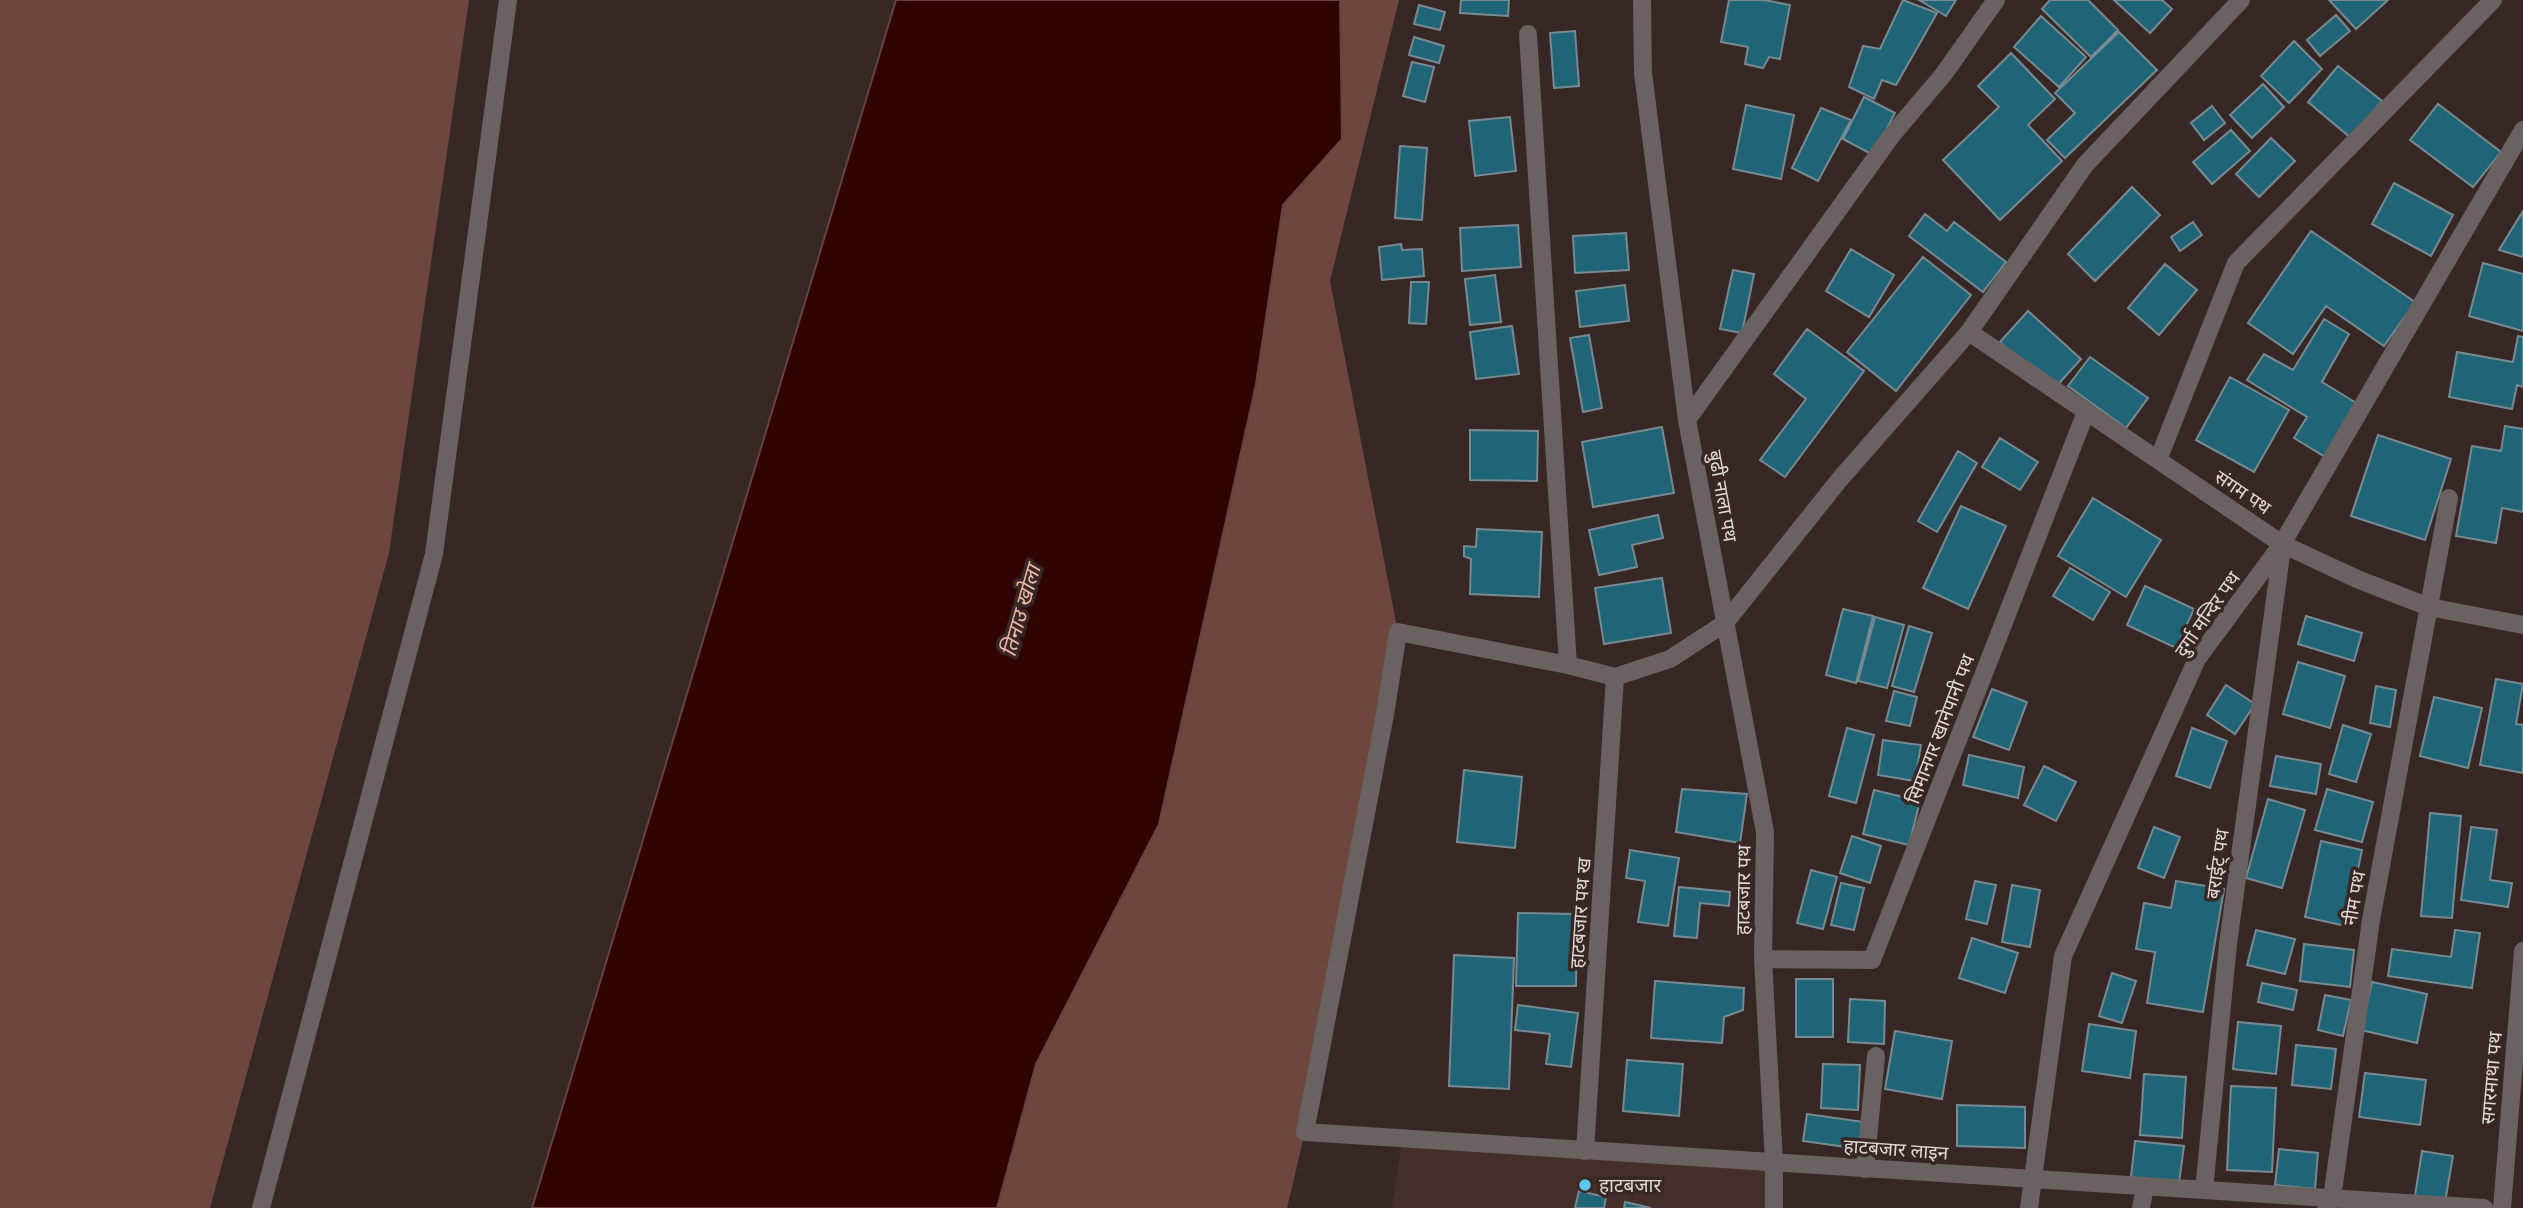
<svg xmlns="http://www.w3.org/2000/svg" width="2523" height="1208" font-family="Mulish,'Noto Sans Devanagari',sans-serif">
  <rect width="100%" height="100%" fill="#382825"/>
  <!-- built -->
  <path fill="#452f2a" d="M 1402,1142 L 1774,1162 L 1774,1208 L 1392,1208 Z"/>
  <!-- green -->
  <path fill="#6d463e" d="M 0,0 L 469,0 L 389,553 L 210,1208 L 0,1208 Z
    M 1340,0 L 1399,0 L 1330,281 L 1398,632 L 1305,1132 L 1287,1208 L 997,1208 L 1036,1064 L 1159,824 L 1256,384 L 1283,205 L 1342,139 Z"/>
  <!-- water -->
  <path fill="#300400" stroke="#654440" stroke-width="2" d="M 896,0 L 1340,0 L 1342,139 L 1283,205 L 1256,384 L 1159,824 L 1036,1064 L 997,1208 L 532,1208 Z"/>
  <!-- building -->
  <path fill="#1f6477" stroke="#778a91" stroke-width="2" d="M 1461,0 L 1509,0 L 1508,16 L 1460,13 Z
    M 1729,0 L 1764,0 L 1790,5 L 1780,59 L 1769,57 L 1763,68 L 1745,64 L 1748,47 L 1721,42 Z
    M 1903,0 L 1937,13 L 1896,85 L 1882,80 L 1874,99 L 1849,87 L 1863,46 L 1880,49 Z
    M 1919,0 L 1956,0 L 1946,16 Z
    M 2050,0 L 2088,0 L 2118,30 L 2091,57 L 2042,9 Z
    M 2114,0 L 2162,0 L 2172,9 L 2150,33 Z
    M 2329,0 L 2388,0 L 2356,29 Z
    M 1419,5 L 1445,12 L 1440,30 L 1414,24 Z
    M 2336,15 L 2350,31 L 2320,56 L 2307,40 Z
    M 2041,16 L 2086,57 L 2059,87 L 2014,47 Z
    M 1575,31 L 1579,86 L 1554,88 L 1550,33 Z
    M 2119,32 L 2157,70 L 2065,158 L 2047,140 L 2075,113 L 2055,93 Z
    M 1414,37 L 1444,46 L 1439,63 L 1409,55 Z
    M 2294,41 L 2322,69 L 2289,103 L 2261,76 Z
    M 2011,53 L 2055,99 L 2028,125 L 2062,161 L 2000,220 L 1943,160 L 1999,107 L 1978,86 Z
    M 1412,62 L 1434,67 L 1425,102 L 1403,96 Z
    M 2338,66 L 2382,101 L 2351,138 L 2308,102 Z
    M 2263,84 L 2284,107 L 2252,138 L 2230,115 Z
    M 1864,97 L 1895,113 L 1873,155 L 1843,139 Z
    M 2438,104 L 2501,152 L 2473,187 L 2410,140 Z
    M 1746,105 L 1794,115 L 1781,179 L 1733,169 Z
    M 2212,106 L 2225,123 L 2204,140 L 2191,123 Z
    M 1821,108 L 1851,120 L 1818,181 L 1792,168 Z
    M 1510,117 L 1516,171 L 1475,176 L 1469,121 Z
    M 2231,130 L 2250,151 L 2212,184 L 2193,162 Z
    M 2271,138 L 2295,161 L 2259,197 L 2236,174 Z
    M 1400,146 L 1427,148 L 1422,220 L 1395,218 Z
    M 2394,183 L 2453,215 L 2431,256 L 2372,224 Z
    M 2132,187 L 2160,215 L 2095,281 L 2068,254 Z
    M 2523,211 L 2523,257 L 2499,250 Z
    M 1925,214 L 1947,231 L 1954,222 L 2006,262 L 1983,292 L 1909,236 Z
    M 2193,222 L 2202,235 L 2180,251 L 2171,237 Z
    M 1518,225 L 1521,267 L 1462,271 L 1460,228 Z
    M 2311,231 L 2415,302 L 2384,346 L 2326,306 L 2293,354 L 2248,323 Z
    M 1626,233 L 1629,270 L 1575,273 L 1573,236 Z
    M 1401,244 L 1402,250 L 1422,249 L 1424,276 L 1382,280 L 1379,247 Z
    M 1851,249 L 1894,275 L 1869,317 L 1826,291 Z
    M 1923,257 L 1971,295 L 1896,391 L 1847,352 Z
    M 2483,263 L 2523,274 L 2523,331 L 2469,316 Z
    M 2165,264 L 2197,290 L 2159,335 L 2128,308 Z
    M 1733,270 L 1754,274 L 1742,333 L 1720,329 Z
    M 1495,275 L 1501,322 L 1470,325 L 1465,279 Z
    M 1411,282 L 1429,282 L 1426,324 L 1409,323 Z
    M 1625,285 L 1629,321 L 1580,327 L 1576,291 Z
    M 2028,311 L 2081,359 L 2053,390 L 2000,342 Z
    M 2324,319 L 2349,334 L 2322,382 L 2358,404 L 2327,458 L 2294,438 L 2307,417 L 2247,380 L 2264,354 L 2293,370 Z
    M 1512,326 L 1519,374 L 1476,379 L 1470,332 Z
    M 1807,329 L 1864,371 L 1785,477 L 1760,460 L 1806,399 L 1774,374 Z
    M 1589,335 L 1602,408 L 1583,412 L 1570,338 Z
    M 2518,336 L 2523,337 L 2523,387 L 2517,385 L 2512,409 L 2449,397 L 2457,352 L 2513,362 Z
    M 2090,357 L 2148,398 L 2126,428 L 2068,386 Z
    M 2230,377 L 2289,410 L 2254,472 L 2196,440 Z
    M 2505,426 L 2523,429 L 2523,512 L 2502,508 L 2496,543 L 2456,536 L 2472,446 L 2501,451 Z
    M 1662,427 L 1674,493 L 1593,507 L 1582,442 Z
    M 1470,430 L 1538,431 L 1537,481 L 1470,480 Z
    M 2378,435 L 2451,459 L 2425,540 L 2351,516 Z
    M 2000,438 L 2038,462 L 2020,490 L 1982,467 Z
    M 1958,451 L 1977,463 L 1937,532 L 1918,521 Z
    M 2093,498 L 2161,540 L 2126,597 L 2058,556 Z
    M 1961,506 L 2006,526 L 1968,609 L 1923,588 Z
    M 1658,515 L 1663,538 L 1632,545 L 1637,567 L 1599,575 L 1589,530 Z
    M 1477,529 L 1542,532 L 1539,597 L 1470,594 L 1471,559 L 1464,556 L 1464,546 L 1476,547 Z
    M 2070,568 L 2110,592 L 2093,620 L 2053,596 Z
    M 1662,578 L 1671,633 L 1604,644 L 1595,588 Z
    M 2145,586 L 2194,609 L 2176,648 L 2127,625 Z
    M 1843,609 L 1873,616 L 1856,683 L 1826,675 Z
    M 2306,616 L 2362,633 L 2354,661 L 2298,644 Z
    M 1875,617 L 1904,625 L 1887,688 L 1858,681 Z
    M 1909,626 L 1932,633 L 1914,692 L 1892,686 Z
    M 2298,662 L 2345,676 L 2330,728 L 2283,714 Z
    M 2496,679 L 2523,684 L 2516,724 L 2523,725 L 2523,773 L 2480,765 Z
    M 2226,685 L 2255,704 L 2235,734 L 2207,715 Z
    M 2376,686 L 2396,690 L 2390,727 L 2370,723 Z
    M 1992,689 L 2027,702 L 2009,750 L 1973,737 Z
    M 1894,691 L 1917,697 L 1910,726 L 1886,721 Z
    M 2434,697 L 2482,708 L 2468,768 L 2420,756 Z
    M 2343,725 L 2371,734 L 2356,782 L 2329,774 Z
    M 1847,728 L 1874,735 L 1856,803 L 1829,796 Z
    M 2192,728 L 2227,741 L 2210,788 L 2176,776 Z
    M 1883,740 L 1921,745 L 1915,781 L 1878,775 Z
    M 1969,755 L 2024,767 L 2018,798 L 1963,785 Z
    M 2276,756 L 2321,764 L 2316,794 L 2270,786 Z
    M 2044,766 L 2076,782 L 2056,821 L 2024,805 Z
    M 1464,770 L 1522,777 L 1515,848 L 1457,842 Z
    M 1682,789 L 1747,794 L 1740,843 L 1676,832 Z
    M 2327,789 L 2373,802 L 2362,842 L 2315,830 Z
    M 1874,790 L 1920,801 L 1909,845 L 1863,834 Z
    M 2268,799 L 2305,810 L 2282,888 L 2246,878 Z
    M 2430,813 L 2461,816 L 2452,918 L 2421,916 Z
    M 2154,827 L 2180,837 L 2164,878 L 2138,868 Z
    M 2471,827 L 2497,830 L 2490,880 L 2512,883 L 2508,907 L 2461,900 Z
    M 1852,836 L 1881,846 L 1870,883 L 1840,873 Z
    M 2321,841 L 2362,850 L 2346,926 L 2305,917 Z
    M 1630,850 L 1679,858 L 1668,926 L 1638,922 L 1645,881 L 1626,878 Z
    M 1811,870 L 1837,877 L 1823,929 L 1797,923 Z
    M 1975,881 L 1996,885 L 1987,924 L 1966,919 Z
    M 2176,881 L 2224,889 L 2203,1012 L 2147,1003 L 2155,952 L 2136,949 L 2144,903 L 2171,908 Z
    M 1841,883 L 1864,888 L 1854,930 L 1831,925 Z
    M 2012,885 L 2040,890 L 2030,947 L 2002,942 Z
    M 1679,887 L 1730,892 L 1729,906 L 1700,903 L 1697,938 L 1674,936 Z
    M 1518,913 L 1577,914 L 1576,986 L 1516,986 Z
    M 2256,930 L 2295,939 L 2285,974 L 2247,965 Z
    M 2455,930 L 2480,933 L 2472,988 L 2388,976 L 2392,949 L 2451,957 Z
    M 1972,938 L 2018,953 L 2005,993 L 1959,978 Z
    M 2304,944 L 2354,950 L 2350,987 L 2300,981 Z
    M 1454,955 L 1514,958 L 1509,1089 L 1449,1086 Z
    M 2112,973 L 2136,981 L 2122,1023 L 2099,1016 Z
    M 1796,979 L 1833,979 L 1833,1037 L 1796,1037 Z
    M 1655,981 L 1744,988 L 1743,1010 L 1724,1017 L 1722,1043 L 1651,1038 Z
    M 2372,982 L 2427,994 L 2417,1043 L 2361,1030 Z
    M 2262,983 L 2297,990 L 2293,1010 L 2258,1002 Z
    M 2325,995 L 2351,1000 L 2343,1036 L 2318,1030 Z
    M 1850,999 L 1885,1001 L 1884,1044 L 1848,1042 Z
    M 1518,1005 L 1578,1013 L 1571,1067 L 1546,1064 L 1550,1034 L 1515,1030 Z
    M 2238,1022 L 2281,1026 L 2276,1074 L 2233,1069 Z
    M 2089,1024 L 2136,1031 L 2130,1078 L 2082,1071 Z
    M 1895,1031 L 1952,1041 L 1942,1099 L 1885,1089 Z
    M 2296,1045 L 2336,1049 L 2331,1089 L 2292,1085 Z
    M 1627,1060 L 1683,1064 L 1679,1116 L 1623,1111 Z
    M 1823,1064 L 1860,1065 L 1858,1110 L 1821,1108 Z
    M 2365,1073 L 2426,1080 L 2420,1125 L 2359,1117 Z
    M 2144,1074 L 2186,1077 L 2182,1138 L 2140,1135 Z
    M 2231,1086 L 2276,1088 L 2272,1172 L 2227,1170 Z
    M 1957,1105 L 2025,1107 L 2025,1148 L 1957,1146 Z
    M 1807,1114 L 1864,1122 L 1860,1149 L 1803,1141 Z
    M 2135,1141 L 2184,1146 L 2179,1183 L 2131,1177 Z
    M 2279,1149 L 2318,1153 L 2315,1189 L 2275,1185 Z
    M 2422,1151 L 2453,1156 L 2445,1202 L 2415,1196 Z
    M 1579,1191 L 1606,1197 L 1604,1208 L 1575,1208 Z
    M 1625,1202 L 1651,1208 L 1624,1208 Z"/>
  <g fill="none" stroke-linecap="round" stroke-linejoin="round">
    <!-- minor -->
    <path stroke="#6a6260" stroke-width="18" d="M 1642,0 L 1643,73 L 1687,420 L 1765,832 L 1763,959 L 1774,1162 L 1774,1208
      M 2241,0 L 2085,165 L 1969,332 L 1840,479 L 1725,623 L 1670,659 L 1615,677 L 1568,665 L 1398,632 L 1385,714 L 1305,1132 L 2484,1208
      M 1528,34 L 1568,665
      M 1969,332 L 2282,544 L 2357,579 L 2429,607 L 2523,625
      M 1687,420 L 1892,135 L 1943,75 L 1996,0
      M 2158,460 L 2236,263 L 2493,0
      M 1763,959 L 1872,960 L 2086,412
      M 1585,1151 L 1615,677
      M 1865,1169 L 1876,1056
      M 2204,1190 L 2228,944 L 2282,548
      M 261,1208 L 434,554 L 508,0
      M 2029,1208 L 2063,956 L 2197,659 L 2282,544 L 2523,130
      M 2141,1208 L 2145,1186
      M 2326,1208 L 2332,1198 L 2371,920 L 2449,498
      M 2502,1208 L 2523,951"/>
  </g>
  <!-- markers -->
  <circle fill="#5cc7e8" stroke="#382825" stroke-width="2.5" cx="1585" cy="1185" r="7"/>
  <g text-anchor="middle" stroke-width="7" stroke-linejoin="round" paint-order="stroke">
    <!-- street labels -->
    <g font-size="19" fill="#e2d8d5" stroke="#382825">
      <text transform="translate(2243 492) rotate(34)" y="7">संगम पथ</text>
      <text transform="translate(1723 496) rotate(80)" y="7">बुढी नाला पथ</text>
      <text transform="translate(2207 614) rotate(-55)" y="7">दुर्गा मन्दिर पथ</text>
      <text transform="translate(1940 729) rotate(-69)" y="7">सिमानगर खानेपानी पथ</text>
      <text transform="translate(2217 864) rotate(-82)" y="7">बराईट् पथ</text>
      <text transform="translate(1743 890) rotate(-89)" y="7">हाटबजार पथ</text>
      <text transform="translate(2354 898) rotate(-80)" y="7">नीम पथ</text>
      <text transform="translate(1580 913) rotate(-86)" y="7">हाटबजार पथ ख</text>
      <text transform="translate(2491 1078) rotate(-85)" y="7">सगरमाथा पथ</text>
      <text transform="translate(1896 1149) rotate(4)" y="7">हाटबजार लाइन</text>
    </g>
    <!-- poi labels -->
    <g font-size="19" fill="#e2d8d5" stroke="#382825" text-anchor="start">
      <text x="1599" y="1192">हाटबजार</text>
    </g>
    <!-- water labels -->
    <g font-size="21" font-style="italic" fill="#f2b6a9" stroke="#382825">
      <text transform="translate(1021 611) rotate(-74)" y="7">तिनाउ खोला</text>
    </g>
  </g>
</svg>
